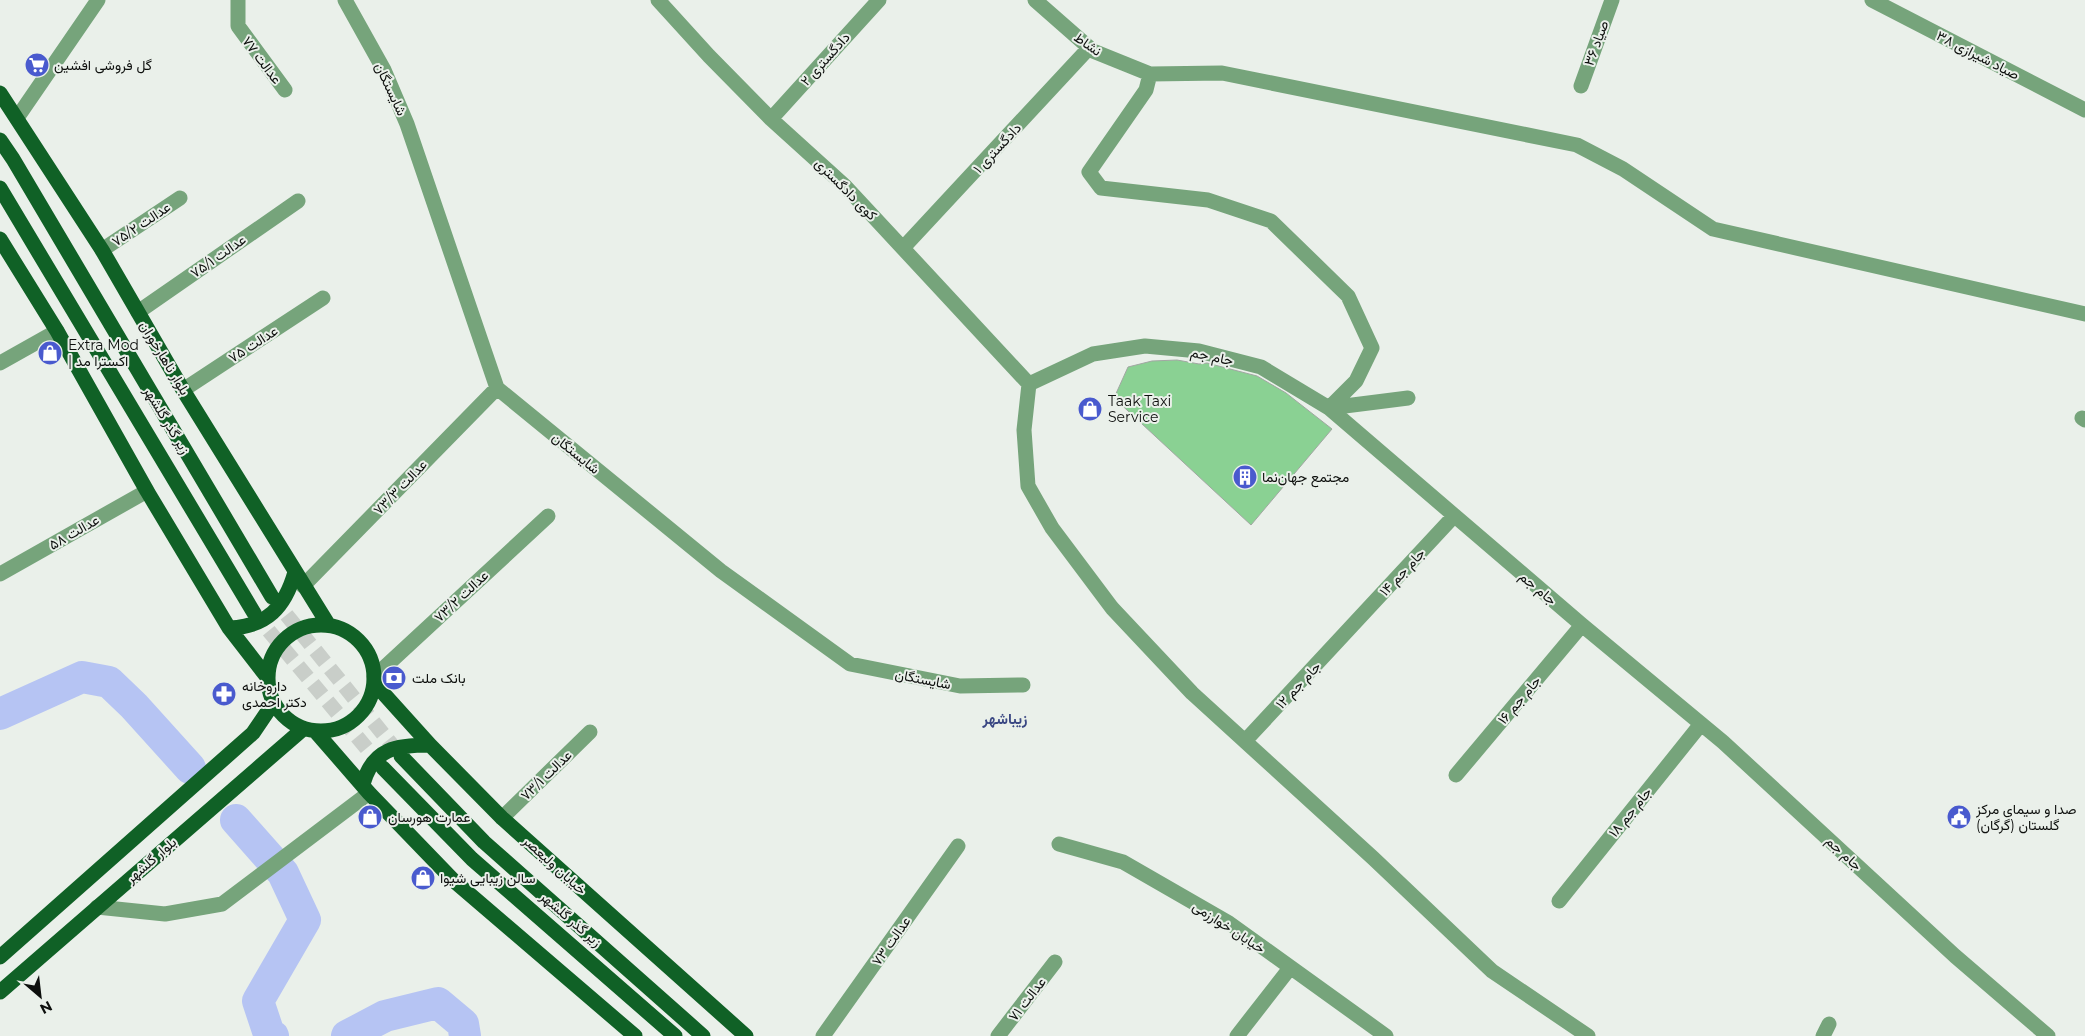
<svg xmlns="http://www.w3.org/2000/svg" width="2085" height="1036" font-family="Montserrat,Vazirmatn,sans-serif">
  <rect width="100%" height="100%" fill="#eaf0ea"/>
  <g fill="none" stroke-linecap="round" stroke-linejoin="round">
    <!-- river -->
    <path stroke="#b6c4f3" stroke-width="32" d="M 0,714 L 82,677 L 109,682 L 134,706 L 190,768
      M 236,820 L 283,873 L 305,920 L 258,1001 L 269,1034 L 273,1036
      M 347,1036 L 385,1016 L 438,1003 L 463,1024 L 465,1036"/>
  </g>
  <!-- building -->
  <path fill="#8ad193" stroke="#a1a7a2" d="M 1177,360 L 1199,364 L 1207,363 L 1257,376 L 1286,393 L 1332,429 L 1251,525 L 1114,398 L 1128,367 L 1152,361 Z"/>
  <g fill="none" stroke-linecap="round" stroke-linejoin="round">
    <!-- major-tunnel -->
    <path stroke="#c9cec9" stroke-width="15" stroke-dasharray="15 8" stroke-linecap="butt" d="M 272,597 L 401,756
      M 254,613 L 383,768"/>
    <!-- minor -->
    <path stroke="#76a47b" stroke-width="15" d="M 238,0 L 238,26 L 285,90
      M 345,0 L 384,70 L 407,124 L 497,388 L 721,571 L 850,664 L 960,686 L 1023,685
      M 658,0 L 709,56 L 771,119 L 845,186 L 1029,384
      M 1035,0 L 1093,51 L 1150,74 L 1222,73 L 1577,145 L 1623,169 L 1713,229 L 2085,314
      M 1872,0 L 2085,110
      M 1150,74 L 1146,90 L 1089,172 L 1101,188 L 1208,200 L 1271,221 L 1348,296 L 1372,348 L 1356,381 L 1329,408 L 1408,398
      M 1581,86 L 1612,0
      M 17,118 L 98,0
      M 771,119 L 879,0
      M 903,248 L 1089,48
      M 102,250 L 180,198
      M 138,312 L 298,201
      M 0,363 L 57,331
      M 183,390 L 323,298
      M 2082,418 L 2085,420
      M 0,574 L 147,491
      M 303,586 L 497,388
      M 374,677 L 548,516
      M 1245,741 L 1454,516
      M 1456,775 L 1582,625
      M 502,818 L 590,732
      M 1059,844 L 1123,862 L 1229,923 L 1386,1036
      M 1559,901 L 1701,724
      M 97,907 L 165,914 L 222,904 L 369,793
      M 823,1036 L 958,846
      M 998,1036 L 1055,962
      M 1237,1036 L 1290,968
      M 1588,1036 L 1492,971 L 1373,858 L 1192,693 L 1112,608 L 1052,528 L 1028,486 L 1024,430 L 1029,384 L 1093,354 L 1145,346 L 1199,351 L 1261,367 L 1329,408 L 1582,625 L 1723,742 L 1955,956 L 2048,1036
      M 1823,1036 L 1829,1024"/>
    <!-- major -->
    <path stroke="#106126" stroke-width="15" d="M 0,93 L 102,250 L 183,390 L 328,624
      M 0,140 L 13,159 L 272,597
      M 0,188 L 254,613
      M 0,239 L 57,331 L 147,491 L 229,628 L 267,677
      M268 678a53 53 0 1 1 106 0a53 53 0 1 1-106 0Z
      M 229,628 C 267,627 285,607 295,572
      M 375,684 L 430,745 L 502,818 L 746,1036
      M 316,732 L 369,793 L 453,880 L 635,1036
      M 401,756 L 484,842 L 703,1036
      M 383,768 L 472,859 L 675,1036
      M 363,784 C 373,748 397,745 430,745
      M 0,957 L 253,733 L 274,702
      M 0,992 L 303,729"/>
  </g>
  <!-- icons -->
  <defs>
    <symbol id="supermarket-disc" viewBox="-11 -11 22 22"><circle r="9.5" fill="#495ace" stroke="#eaf0ea"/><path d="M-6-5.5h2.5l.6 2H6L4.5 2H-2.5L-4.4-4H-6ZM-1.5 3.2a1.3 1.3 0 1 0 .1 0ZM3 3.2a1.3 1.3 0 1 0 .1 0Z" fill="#fff"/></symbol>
    <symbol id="shop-disc" viewBox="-11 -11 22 22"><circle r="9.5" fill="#495ace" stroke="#eaf0ea"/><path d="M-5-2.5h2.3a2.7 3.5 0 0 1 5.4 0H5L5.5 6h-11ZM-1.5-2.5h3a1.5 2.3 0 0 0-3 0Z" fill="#fff"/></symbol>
    <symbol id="building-disc" viewBox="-11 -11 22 22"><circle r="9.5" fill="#495ace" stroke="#eaf0ea"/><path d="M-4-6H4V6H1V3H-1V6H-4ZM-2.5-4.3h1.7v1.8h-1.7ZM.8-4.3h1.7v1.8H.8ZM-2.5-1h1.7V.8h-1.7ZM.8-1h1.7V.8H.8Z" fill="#fff"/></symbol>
    <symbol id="bank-disc" viewBox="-11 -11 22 22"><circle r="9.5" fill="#495ace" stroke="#eaf0ea"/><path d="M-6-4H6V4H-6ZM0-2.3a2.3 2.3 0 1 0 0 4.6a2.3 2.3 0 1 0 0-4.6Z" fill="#fff"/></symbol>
    <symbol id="pharmacy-disc" viewBox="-11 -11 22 22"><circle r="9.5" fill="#495ace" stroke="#eaf0ea"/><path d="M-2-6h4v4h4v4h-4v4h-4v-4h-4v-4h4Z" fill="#fff"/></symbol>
    <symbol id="civic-disc" viewBox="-11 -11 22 22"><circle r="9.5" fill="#495ace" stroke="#eaf0ea"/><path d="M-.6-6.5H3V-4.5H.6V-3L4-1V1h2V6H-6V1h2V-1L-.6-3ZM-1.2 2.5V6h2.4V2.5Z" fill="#fff"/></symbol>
  </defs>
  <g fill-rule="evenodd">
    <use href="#supermarket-disc" x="23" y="51" width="28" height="28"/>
    <use href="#shop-disc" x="36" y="339" width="28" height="28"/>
    <use href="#shop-disc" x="1076" y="395" width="28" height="28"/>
    <use href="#building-disc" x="1231" y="463" width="28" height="28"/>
    <use href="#bank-disc" x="380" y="664" width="28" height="28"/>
    <use href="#pharmacy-disc" x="210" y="680" width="28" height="28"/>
    <use href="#shop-disc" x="356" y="803" width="28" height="28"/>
    <use href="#civic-disc" x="1945" y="803" width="28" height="28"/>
    <use href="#shop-disc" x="409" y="864" width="28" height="28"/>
  </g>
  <g text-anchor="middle" stroke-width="4" stroke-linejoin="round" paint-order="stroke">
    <!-- street labels -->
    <g font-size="14" fill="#0d0f0d" stroke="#eaf0ea">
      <text transform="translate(1596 43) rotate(-70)" y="5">صیاد ۳۶</text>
      <text transform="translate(1088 44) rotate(35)" y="5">نشاط</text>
      <text transform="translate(1978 55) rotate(27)" y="5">صیاد شیرازی ۳۸</text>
      <text transform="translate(825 59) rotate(-48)" y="5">دادگستری ۲</text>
      <text transform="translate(262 60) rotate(53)" y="5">عدالت ۷۷</text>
      <text transform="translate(391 89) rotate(65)" y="5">شایستگان</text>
      <text transform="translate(997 148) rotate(-47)" y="5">دادگستری ۱</text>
      <text transform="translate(846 189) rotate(45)" y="5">کوی دادگستری</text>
      <text transform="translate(141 224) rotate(-34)" y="5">۷۵/۲ عدالت</text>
      <text transform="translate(218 256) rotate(-35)" y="5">۷۵/۱ عدالت</text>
      <text transform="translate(253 344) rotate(-33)" y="5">۷۵ عدالت</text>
      <text transform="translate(1212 356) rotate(12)" y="5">جام جم</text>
      <text transform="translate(165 358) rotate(59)" y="5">بلوار ناهارخوران</text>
      <text transform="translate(167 420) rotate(59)" y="5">زیر گذر گلشهر</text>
      <text transform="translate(576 453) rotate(39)" y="5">شایستگان</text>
      <text transform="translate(400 487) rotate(-46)" y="5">۷۳/۳ عدالت</text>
      <text transform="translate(74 532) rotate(-30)" y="5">عدالت ۵۸</text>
      <text transform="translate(1402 572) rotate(-47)" y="5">۱۴ جام جم</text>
      <text transform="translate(1538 588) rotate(40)" y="5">جام جم</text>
      <text transform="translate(461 596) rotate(-43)" y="5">عدالت ۷۳/۲</text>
      <text transform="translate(923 679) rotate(11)" y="5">شایستگان</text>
      <text transform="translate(1298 685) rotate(-47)" y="5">۱۲ جام جم</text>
      <text transform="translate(1519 700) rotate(-50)" y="5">۱۶ جام جم</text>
      <text transform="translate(546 775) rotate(-44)" y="5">عدالت ۷۳/۱</text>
      <text transform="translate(1630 812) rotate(-51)" y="5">۱۸ جام جم</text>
      <text transform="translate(1844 853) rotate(43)" y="5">جام جم</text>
      <text transform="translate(151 860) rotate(-41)" y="5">بلوار گلشهر</text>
      <text transform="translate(555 865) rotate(42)" y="5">خیابان ولیعصر</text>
      <text transform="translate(571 919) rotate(41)" y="5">زیر گذر گلشهر</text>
      <text transform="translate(1229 927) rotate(33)" y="5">خیابان خوارزمی</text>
      <text transform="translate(891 941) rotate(-55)" y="5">عدالت ۷۳</text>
      <text transform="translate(1027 999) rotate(-52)" y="5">عدالت ۷۱</text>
    </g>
    <!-- poi labels -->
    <g font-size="14" fill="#0d0f0d" stroke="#eaf0ea" text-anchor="start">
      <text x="54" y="70">گل فروشی افشین</text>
      <text x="68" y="350">Extra Mod<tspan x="68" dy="16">| اکسترا مد</tspan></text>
      <text x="1108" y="406">Taak Taxi<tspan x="1108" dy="16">Service</tspan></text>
      <text x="1262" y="482">مجتمع جهان‌نما</text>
      <text x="412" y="683">بانک ملت</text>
      <text x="242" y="691">داروخانه<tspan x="242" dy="16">دکتر احمدی</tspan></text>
      <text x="1976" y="814">صدا و سیمای مرکز<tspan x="1976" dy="16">گلستان (گرگان)</tspan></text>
      <text x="388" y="822">عمارت هورسان</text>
      <text x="440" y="883">سالن زیبایی شیوا</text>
    </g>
    <!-- neighbourhood labels -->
    <g font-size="15" font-weight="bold" fill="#3a4783" stroke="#eaf0ea">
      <text x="1005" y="724">زیباشهر</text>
    </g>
  </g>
  <!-- north arrow -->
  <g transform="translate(40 996) rotate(152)" stroke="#eaf0ea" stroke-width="4" paint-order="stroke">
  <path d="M0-4L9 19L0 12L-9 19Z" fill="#0d0f0d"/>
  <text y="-8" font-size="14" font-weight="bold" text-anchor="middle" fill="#0d0f0d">N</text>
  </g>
</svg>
